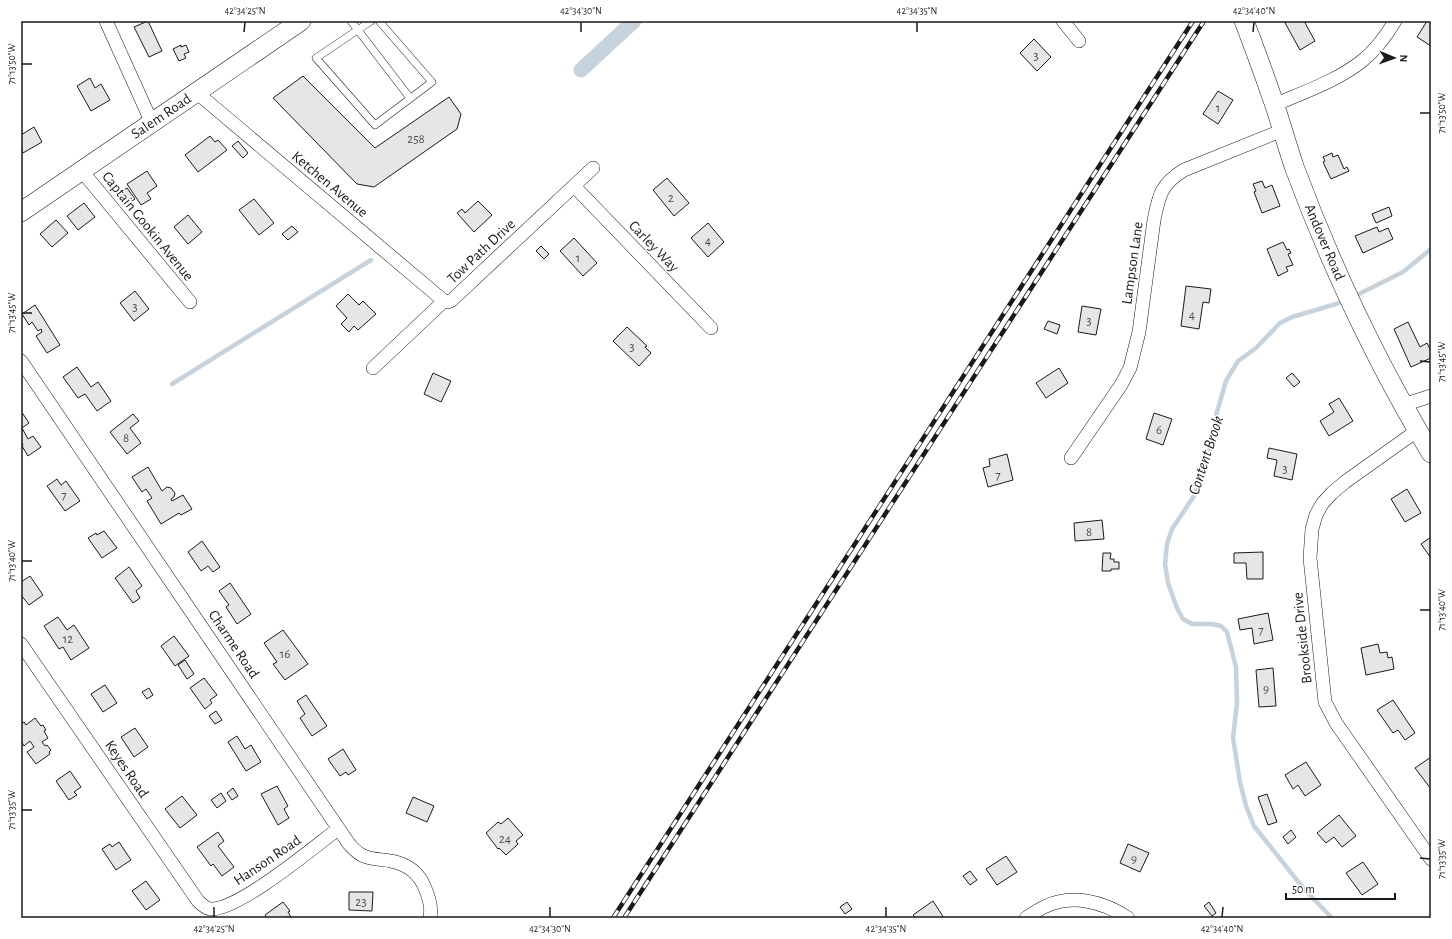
<svg xmlns="http://www.w3.org/2000/svg" width="1452" height="939" font-family="'Alegreya Sans',sans-serif">
  <rect width="100%" height="100%" fill="#fff"/>
  <g fill="none" stroke-linecap="round" stroke-linejoin="round">
    <!-- stream -->
    <path stroke="#c6d2dc" stroke-width="4.5" d="M 1353,297 L 1403,272 L 1431,249
      M 172,384 L 371,260
      M 1332,918 L 1304,889 L 1254,826 L 1246,806 L 1240,782 L 1233,738 L 1237,703 L 1236,667 L 1227,632 L 1221,626 L 1212,624 L 1192,624 L 1183,619 L 1177,608 L 1168,583 L 1165,564 L 1167,544 L 1172,529 L 1194,496 L 1209,454 L 1217,412 L 1226,381 L 1238,361 L 1256,348 L 1280,323 L 1292,317 L 1336,304 L 1346,300"/>
    <!-- canal -->
    <path stroke="#c6d2dc" stroke-width="15" d="M 581,70 L 634,21"/>
  </g>
  <!-- building -->
  <path fill="#e6e6e6" stroke="#1a1a1a" d="M 148,21 L 162,51 L 149,57 L 134,27 Z
    M 1284,21 L 1304,21 L 1315,41 L 1300,50 Z
    M 1427,21 L 1431,21 L 1431,46 L 1417,37 Z
    M 1034,39 L 1051,57 L 1037,71 L 1020,53 Z
    M 181,45 L 181,47 L 186,45 L 189,52 L 184,54 L 186,58 L 179,61 L 173,49 Z
    M 303,76 L 375,148 L 449,97 L 461,114 L 457,129 L 374,187 L 357,184 L 273,98 Z
    M 90,78 L 95,88 L 101,84 L 110,100 L 91,111 L 77,86 Z
    M 1218,91 L 1233,100 L 1218,124 L 1203,114 Z
    M 34,127 L 42,142 L 23,153 L 21,149 L 21,135 Z
    M 210,136 L 215,142 L 218,140 L 227,150 L 198,172 L 185,155 Z
    M 238,141 L 248,153 L 243,158 L 232,146 Z
    M 1332,153 L 1333,157 L 1338,155 L 1344,169 L 1347,167 L 1349,171 L 1331,179 L 1323,162 L 1325,161 L 1323,157 Z
    M 147,171 L 157,186 L 147,193 L 151,199 L 141,205 L 127,184 Z
    M 667,178 L 689,203 L 674,216 L 653,190 Z
    M 1262,181 L 1265,188 L 1272,185 L 1280,206 L 1262,213 L 1254,192 L 1256,191 L 1253,184 Z
    M 127,188 L 135,199 L 127,204 L 119,193 Z
    M 254,199 L 274,223 L 259,235 L 239,210 Z
    M 478,201 L 492,215 L 474,232 L 457,213 L 462,209 L 465,213 Z
    M 84,203 L 95,217 L 78,230 L 67,216 Z
    M 1389,207 L 1392,216 L 1376,223 L 1372,214 Z
    M 188,215 L 202,232 L 188,244 L 174,227 Z
    M 56,220 L 68,233 L 52,247 L 40,234 Z
    M 708,223 L 724,242 L 708,257 L 691,238 Z
    M 292,226 L 298,232 L 288,240 L 282,234 Z
    M 1377,227 L 1379,232 L 1388,228 L 1393,239 L 1363,253 L 1355,236 Z
    M 574,238 L 597,263 L 583,276 L 560,251 Z
    M 1283,242 L 1287,250 L 1289,249 L 1291,253 L 1288,254 L 1293,265 L 1286,267 L 1288,271 L 1278,276 L 1267,249 Z
    M 541,246 L 549,254 L 544,259 L 536,251 Z
    M 1186,286 L 1211,289 L 1209,303 L 1203,302 L 1199,329 L 1181,326 Z
    M 135,291 L 149,309 L 134,321 L 120,303 Z
    M 348,294 L 359,305 L 363,301 L 376,314 L 358,330 L 354,326 L 349,332 L 341,324 L 347,318 L 336,306 Z
    M 35,305 L 60,345 L 47,353 L 36,336 L 42,332 L 41,329 L 38,331 L 32,322 L 29,325 L 22,314 Z
    M 1082,306 L 1101,309 L 1096,335 L 1078,332 Z
    M 1048,321 L 1060,325 L 1057,334 L 1044,329 Z
    M 1408,322 L 1420,347 L 1427,343 L 1431,351 L 1431,358 L 1411,367 L 1394,329 Z
    M 627,327 L 647,346 L 645,347 L 651,353 L 639,366 L 613,341 Z
    M 77,367 L 91,387 L 98,382 L 111,401 L 97,411 L 85,394 L 78,398 L 63,377 Z
    M 1059,368 L 1068,383 L 1046,398 L 1036,383 Z
    M 433,373 L 451,381 L 441,402 L 424,394 Z
    M 1292,373 L 1300,382 L 1294,387 L 1286,378 Z
    M 1339,398 L 1353,421 L 1329,436 L 1320,421 L 1334,412 L 1329,404 Z
    M 21,411 L 29,423 L 22,428 L 28,439 L 33,436 L 41,447 L 28,456 L 22,446 L 23,445 L 21,441 Z
    M 1154,413 L 1172,419 L 1163,445 L 1146,439 Z
    M 133,414 L 139,421 L 130,428 L 141,443 L 127,454 L 110,432 Z
    M 1269,448 L 1297,454 L 1292,480 L 1274,476 L 1277,460 L 1267,458 Z
    M 1007,454 L 1013,480 L 988,487 L 983,468 L 990,466 L 989,459 Z
    M 148,467 L 162,491 L 167,487 L 171,488 L 175,493 L 174,497 L 171,499 L 172,501 L 183,495 L 192,509 L 181,515 L 179,513 L 161,524 L 147,501 L 152,498 L 146,489 L 142,492 L 132,477 Z
    M 57,479 L 61,485 L 66,481 L 80,501 L 65,511 L 47,486 Z
    M 1407,489 L 1421,513 L 1405,522 L 1391,499 Z
    M 1102,520 L 1104,539 L 1075,541 L 1074,523 Z
    M 104,531 L 117,548 L 102,558 L 88,538 L 96,533 L 97,535 Z
    M 1431,537 L 1431,558 L 1421,544 Z
    M 202,541 L 220,567 L 213,572 L 208,566 L 201,571 L 188,552 Z
    M 1263,552 L 1263,579 L 1247,579 L 1246,563 L 1234,563 L 1234,553 Z
    M 1103,553 L 1111,553 L 1110,559 L 1114,559 L 1114,562 L 1119,562 L 1119,569 L 1111,569 L 1111,571 L 1102,571 Z
    M 129,567 L 142,586 L 136,591 L 140,598 L 133,603 L 115,578 Z
    M 30,576 L 43,595 L 29,605 L 21,595 L 21,582 Z
    M 230,583 L 251,614 L 237,624 L 226,607 L 229,605 L 219,591 Z
    M 1268,613 L 1273,640 L 1254,644 L 1252,628 L 1240,630 L 1238,619 Z
    M 58,617 L 67,630 L 74,625 L 89,648 L 71,660 L 63,647 L 59,649 L 44,626 Z
    M 283,630 L 308,664 L 285,680 L 273,664 L 277,662 L 264,643 Z
    M 174,636 L 189,656 L 175,666 L 161,646 Z
    M 1378,644 L 1380,653 L 1387,652 L 1388,658 L 1392,657 L 1394,669 L 1366,675 L 1361,648 Z
    M 185,660 L 194,674 L 187,679 L 178,665 Z
    M 1273,668 L 1276,706 L 1259,707 L 1256,670 Z
    M 204,678 L 217,695 L 210,700 L 212,703 L 205,709 L 190,688 Z
    M 105,685 L 117,703 L 103,712 L 91,694 Z
    M 149,688 L 153,695 L 147,699 L 142,692 Z
    M 306,695 L 327,726 L 312,736 L 300,718 L 305,714 L 297,701 Z
    M 1393,700 L 1415,733 L 1405,740 L 1398,730 L 1393,733 L 1377,710 Z
    M 216,711 L 222,720 L 215,724 L 209,716 Z
    M 35,718 L 41,726 L 43,725 L 46,730 L 44,731 L 48,738 L 42,742 L 45,746 L 47,745 L 51,750 L 49,752 L 50,754 L 36,764 L 27,752 L 34,747 L 30,741 L 24,746 L 21,741 L 21,724 L 24,722 L 26,725 Z
    M 135,728 L 148,747 L 134,757 L 121,737 Z
    M 237,736 L 245,749 L 251,745 L 261,762 L 246,771 L 228,742 Z
    M 343,749 L 356,770 L 348,775 L 346,772 L 340,776 L 328,759 Z
    M 1431,757 L 1431,789 L 1415,768 Z
    M 1306,762 L 1321,785 L 1305,796 L 1298,785 L 1293,789 L 1285,775 Z
    M 70,771 L 81,787 L 74,792 L 77,795 L 69,800 L 56,781 Z
    M 277,786 L 288,806 L 284,809 L 289,818 L 278,825 L 261,794 Z
    M 233,788 L 238,796 L 232,800 L 227,793 Z
    M 221,793 L 226,801 L 217,808 L 211,800 Z
    M 1267,794 L 1277,822 L 1268,825 L 1258,797 Z
    M 182,796 L 197,815 L 180,828 L 165,809 Z
    M 413,797 L 434,806 L 427,822 L 406,813 Z
    M 1339,815 L 1356,836 L 1342,847 L 1334,837 L 1326,843 L 1317,833 Z
    M 508,818 L 523,835 L 516,841 L 518,844 L 506,855 L 499,848 L 498,849 L 486,833 L 498,822 L 501,824 Z
    M 1291,830 L 1296,837 L 1288,844 L 1283,837 Z
    M 218,832 L 224,841 L 218,846 L 234,867 L 222,876 L 213,864 L 211,866 L 197,847 Z
    M 119,842 L 131,860 L 116,870 L 102,849 L 110,844 L 112,847 Z
    M 1128,844 L 1149,853 L 1140,872 L 1120,863 Z
    M 1006,856 L 1017,872 L 997,885 L 986,869 Z
    M 1363,862 L 1378,884 L 1362,895 L 1346,873 Z
    M 970,871 L 977,880 L 970,885 L 963,876 Z
    M 146,881 L 160,900 L 146,910 L 132,891 Z
    M 349,892 L 373,892 L 372,911 L 349,910 Z
    M 933,901 L 944,918 L 913,918 L 915,917 L 913,915 Z
    M 283,902 L 290,911 L 288,912 L 291,917 L 267,918 L 265,915 Z
    M 847,902 L 852,909 L 845,914 L 840,907 Z
    M 1209,902 L 1216,913 L 1212,916 L 1204,906 Z"/>
  <g fill="none" stroke-linecap="round" stroke-linejoin="round">
    <defs>
      <path id="service" d="M 351,21 L 410,98
        M 371,21 L 316,58 L 375,125 L 432,82 L 379,21"/>
      <path id="minor" d="M 106,21 L 152,123
        M 1063,21 L 1079,41
        M 196,92 L 444,301
        M 1274,105 C 1304,92 1337,81 1362,61 C 1376,50 1386,36 1395,21
        M 81,170 L 190,302
        M 574,186 L 711,328
        M 21,361 L 349,844 C 354,849 358,854 364,856 C 372,860 382,859 391,861 C 407,864 419,873 425,888 C 429,898 432,907 430,918
        M 373,368 L 444,301 L 448,302 L 452,300 L 593,168
        M 1403,405 L 1431,396
        M 1418,430 L 1345,482 L 1332,493 L 1322,504 L 1316,515 L 1312,529 L 1310,558 L 1325,702 L 1336,723 L 1431,859
        M 1071,458 L 1121,385 L 1130,368 L 1139,332 L 1154,220 C 1159,195 1161,184 1184,170 L 1283,130
        M 21,644 L 198,901 C 201,904 205,908 210,909 C 238,911 314,847 338,829
        M 1026,918 C 1032,914 1038,910 1044,907 C 1072,893 1104,902 1128,918"/>
      <path id="secondary" d="M 1244,21 C 1255,49 1265,77 1275,106 C 1282,127 1288,149 1295,169 C 1332,268 1377,363 1431,453
        M 21,212 L 301,21"/>
    </defs>
    <!-- service casing -->
    <use href="#service" stroke="#1a1a1a" stroke-width="8"/>
    <!-- minor casing -->
    <use href="#minor" stroke="#1a1a1a" stroke-width="14"/>
    <!-- secondary casing -->
    <use href="#secondary" stroke="#1a1a1a" stroke-width="20"/>
    <!-- service -->
    <use href="#service" stroke="#fff" stroke-width="7"/>
    <!-- minor -->
    <use href="#minor" stroke="#fff" stroke-width="13"/>
    <!-- secondary -->
    <use href="#secondary" stroke="#fff" stroke-width="19"/>
    <defs>
      <path id="rail" d="M 613,918 L 1193,21
        M 624,918 L 1204,21"/>
    </defs>
    <!-- rail casing -->
    <use href="#rail" stroke="#1a1a1a" stroke-width="4.5"/>
    <!-- rail -->
    <use href="#rail" stroke="#fff" stroke-width="3" stroke-dasharray="9" stroke-linecap="butt"/>
  </g>
  <!-- ticks -->
  <path fill="none" stroke="#1a1a1a" stroke-width="1.5" d="M 244,32 L 245,22M 581,32 L 581,22M 917,32 L 917,22M 1253,32 L 1254,22M 22,64 L 32,64M 1420,113 L 1430,113M 22,313 L 32,313M 1420,361 L 1430,362M 22,561 L 32,561M 1420,610 L 1430,610M 22,810 L 32,810M 1420,858 L 1430,859M 214,917 L 214,907M 550,917 L 550,907M 886,917 L 886,907M 1222,917 L 1223,907"/>
  <g text-anchor="middle" stroke-width="3" stroke-linejoin="round" paint-order="stroke">
    <!-- number labels -->
    <g font-size="13" fill="#4d4d4d">
      <text x="1036" y="60">3</text>
      <text x="1218" y="112">1</text>
      <text x="416" y="143">258</text>
      <text x="671" y="202">2</text>
      <text x="708" y="245">4</text>
      <text x="578" y="262">1</text>
      <text x="135" y="311">3</text>
      <text x="1192" y="319">4</text>
      <text x="1089" y="325">3</text>
      <text x="632" y="351">3</text>
      <text x="1159" y="434">6</text>
      <text x="126" y="442">8</text>
      <text x="1285" y="473">3</text>
      <text x="998" y="479">7</text>
      <text x="64" y="499">7</text>
      <text x="1089" y="536">8</text>
      <text x="1261" y="634">7</text>
      <text x="68" y="643">12</text>
      <text x="285" y="658">16</text>
      <text x="1266" y="693">9</text>
      <text x="505" y="843">24</text>
      <text x="1134" y="863">9</text>
      <text x="361" y="906">23</text>
    </g>
    <!-- street labels -->
    <g font-size="15" fill="#1a1a1a" stroke="#fff">
      <text transform="translate(161 116) rotate(-34)" y="5">Salem Road</text>
      <text transform="translate(330 184) rotate(40)" y="5">Ketchen Avenue</text>
      <text transform="translate(148 226) rotate(51)" y="5">Captain Gookin Avenue</text>
      <text transform="translate(1325 242) rotate(67)" y="5">Andover Road</text>
      <text transform="translate(654 246) rotate(46)" y="5">Carley Way</text>
      <text transform="translate(481 251) rotate(-43)" y="5">Tow Path Drive</text>
      <text transform="translate(1132 263) rotate(-82)" y="5">Lampson Lane</text>
      <text transform="translate(1302 638) rotate(-96)" y="5">Brookside Drive</text>
      <text transform="translate(234 644) rotate(56)" y="5">Charme Road</text>
      <text transform="translate(127 769) rotate(56)" y="5">Keyes Road</text>
      <text transform="translate(267 860) rotate(-34)" y="5">Hanson Road</text>
    </g>
    <!-- water labels -->
    <g font-size="16" font-style="italic" fill="#1a1a1a" stroke="#fff">
      <text transform="translate(1205 455) rotate(-72)" y="6">Content Brook</text>
    </g>
  </g>
  <!-- border -->
  <rect width="1452" height="939" fill="none" stroke="#ffffff" stroke-width="44"/>
  <!-- north arrow -->
  <g transform="translate(1394 58) rotate(92)" stroke="#ffffff" stroke-width="3" paint-order="stroke">
  <path d="M0-3L7 15L0 10L-7 15Z" fill="#1a1a1a"/>
  <text y="-6" font-size="11" font-weight="bold" text-anchor="middle" fill="#1a1a1a">N</text>
  </g>
  <!-- scale -->
  <path d="M1286 893v6h109v-6" fill="none" stroke="#1a1a1a" stroke-width="2"/>
  <text x="1292" y="893" font-size="12" fill="#1a1a1a" stroke="#ffffff" stroke-width="3" paint-order="stroke">50 m</text>
  <rect x="22" y="22" width="1408" height="895" fill="none" stroke="#1a1a1a" stroke-width="1.5"/>
  <g font-size="10" text-anchor="middle" fill="#1a1a1a">
    <text x="245" y="14">42°34'25"N</text>
    <text x="581" y="14">42°34'30"N</text>
    <text x="917" y="14">42°34'35"N</text>
    <text x="1254" y="14">42°34'40"N</text>
    <text transform="translate(11 64) rotate(-90)" y="4">71°13'50"W</text>
    <text transform="translate(1441 113) rotate(-90)" y="4">71°13'50"W</text>
    <text transform="translate(11 313) rotate(-90)" y="4">71°13'45"W</text>
    <text transform="translate(1441 362) rotate(-90)" y="4">71°13'45"W</text>
    <text transform="translate(11 561) rotate(-90)" y="4">71°13'40"W</text>
    <text transform="translate(1441 610) rotate(-90)" y="4">71°13'40"W</text>
    <text transform="translate(11 810) rotate(-90)" y="4">71°13'35"W</text>
    <text transform="translate(1441 859) rotate(-90)" y="4">71°13'35"W</text>
    <text x="214" y="932">42°34'25"N</text>
    <text x="550" y="932">42°34'30"N</text>
    <text x="886" y="932">42°34'35"N</text>
    <text x="1222" y="932">42°34'40"N</text>
  </g>
</svg>
